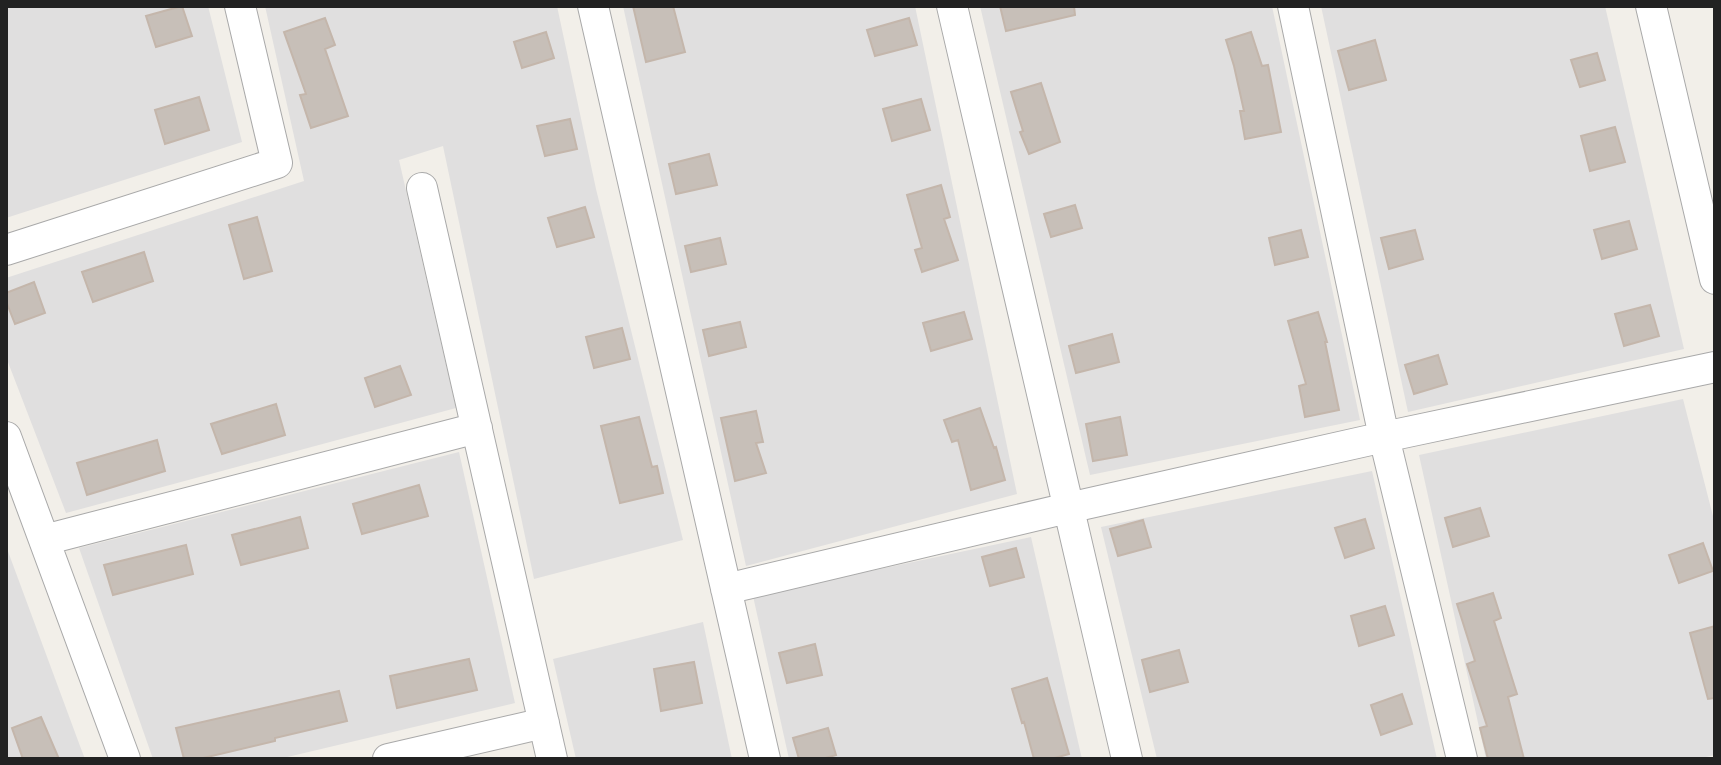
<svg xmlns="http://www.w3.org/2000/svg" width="1721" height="765" font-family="Helvetica,sans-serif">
  <rect width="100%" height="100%" fill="#f2efe9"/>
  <!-- residential -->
  <path fill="#e0dfdf" d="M 6,6 L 208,6 L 242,142 L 6,218 Z
    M 265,6 L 557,6 L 596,189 L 683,540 L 534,579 L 443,146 L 399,160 L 456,408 L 66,513 L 6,357 L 6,278 L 304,181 Z
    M 623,6 L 915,6 L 1017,494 L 746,566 Z
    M 980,6 L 1272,6 L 1360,420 L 1090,475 Z
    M 1321,6 L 1605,6 L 1684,349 L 1408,412 Z
    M 1683,399 L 1715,524 L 1715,755 L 1697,759 L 1486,759 L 1419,455 Z
    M 459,452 L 515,703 L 279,759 L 153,759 L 79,548 Z
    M 1372,471 L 1437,759 L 1157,759 L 1101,527 Z
    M 1031,537 L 1082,759 L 789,759 L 753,596 Z
    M 6,546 L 80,746 L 85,759 L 6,759 Z
    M 703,622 L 732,759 L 576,759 L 553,659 Z"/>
  <!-- building -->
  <path fill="#c7bfb8" stroke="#c4b6ab" stroke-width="2" d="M 182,6 L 192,36 L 156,47 L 146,16 Z
    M 633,6 L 673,6 L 685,52 L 646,62 Z
    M 1000,6 L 1074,6 L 1075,15 L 1006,31 Z
    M 325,18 L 335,45 L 325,49 L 348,116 L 311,128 L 300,95 L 306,94 L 284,32 Z
    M 909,18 L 917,45 L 875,56 L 867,30 Z
    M 546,32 L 554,58 L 522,68 L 514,42 Z
    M 1251,32 L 1262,66 L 1268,65 L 1281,132 L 1245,139 L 1240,111 L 1244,111 L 1234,66 L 1226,40 Z
    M 1375,40 L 1386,80 L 1349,90 L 1338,51 Z
    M 1597,53 L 1605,80 L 1580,87 L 1571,60 Z
    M 1041,83 L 1060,142 L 1029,154 L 1020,132 L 1023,131 L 1011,92 Z
    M 199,97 L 209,130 L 165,144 L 155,110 Z
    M 921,99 L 930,130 L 892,141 L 883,109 Z
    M 570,119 L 577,149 L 545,156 L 537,126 Z
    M 1615,127 L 1625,162 L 1590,171 L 1581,136 Z
    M 709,154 L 717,185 L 676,194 L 669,164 Z
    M 941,185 L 950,217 L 944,219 L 958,260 L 922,272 L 915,250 L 922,248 L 907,195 Z
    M 1075,205 L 1082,228 L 1051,237 L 1044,214 Z
    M 585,207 L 594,237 L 557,247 L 548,218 Z
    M 257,217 L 272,271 L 244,279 L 229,225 Z
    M 1629,221 L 1637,249 L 1602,259 L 1594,230 Z
    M 1301,230 L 1308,257 L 1275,265 L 1269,238 Z
    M 1415,230 L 1423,259 L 1389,269 L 1381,238 Z
    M 720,238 L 726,264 L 691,272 L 685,246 Z
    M 144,252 L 153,281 L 93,302 L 82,272 Z
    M 34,282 L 45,313 L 15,324 L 6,301 L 6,293 Z
    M 1650,305 L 1659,336 L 1624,346 L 1615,314 Z
    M 964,312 L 972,339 L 931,351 L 923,323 Z
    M 1318,312 L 1327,342 L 1325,342 L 1339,410 L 1305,417 L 1299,386 L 1306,384 L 1288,321 Z
    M 740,322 L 746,347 L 709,356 L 703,330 Z
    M 622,328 L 630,359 L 594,368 L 586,337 Z
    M 1112,334 L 1119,362 L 1076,373 L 1069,346 Z
    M 1438,355 L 1447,384 L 1414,394 L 1405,365 Z
    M 400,366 L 411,395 L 375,407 L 365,378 Z
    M 276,404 L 285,435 L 222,454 L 211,424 Z
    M 980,408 L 994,448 L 996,447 L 1005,480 L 971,490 L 958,440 L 952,442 L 944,420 Z
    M 756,411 L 763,442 L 756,443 L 766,473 L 735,481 L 721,418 Z
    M 639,417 L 652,467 L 657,466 L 663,493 L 620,503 L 601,426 Z
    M 1120,417 L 1127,455 L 1093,461 L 1086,424 Z
    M 157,440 L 165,471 L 87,495 L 77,463 Z
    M 419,485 L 428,516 L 362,534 L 353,504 Z
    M 1480,508 L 1489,536 L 1453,547 L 1445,518 Z
    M 300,517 L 308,548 L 241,565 L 232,535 Z
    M 1365,519 L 1374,548 L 1345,558 L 1335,528 Z
    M 1143,520 L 1151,547 L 1118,556 L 1110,529 Z
    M 1703,543 L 1713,571 L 1679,583 L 1669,555 Z
    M 186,545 L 193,574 L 113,595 L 104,565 Z
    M 1016,548 L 1024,577 L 990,586 L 982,557 Z
    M 1493,593 L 1501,618 L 1494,621 L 1517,694 L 1508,697 L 1524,759 L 1488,759 L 1480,728 L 1487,726 L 1467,664 L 1475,661 L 1457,604 Z
    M 1385,606 L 1394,635 L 1359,646 L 1351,616 Z
    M 1715,626 L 1715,698 L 1708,699 L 1690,633 Z
    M 815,644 L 822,675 L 787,683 L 779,653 Z
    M 1179,650 L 1188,682 L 1150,692 L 1142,660 Z
    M 469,659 L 477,690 L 397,708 L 390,676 Z
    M 694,662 L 702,703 L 661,711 L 654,669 Z
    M 1047,678 L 1069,754 L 1051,759 L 1034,759 L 1024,722 L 1022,723 L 1012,689 Z
    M 339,691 L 347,721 L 275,738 L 275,741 L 199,759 L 184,759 L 176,728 Z
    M 1402,694 L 1412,724 L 1381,735 L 1371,705 Z
    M 41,717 L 59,759 L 23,759 L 12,728 Z
    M 828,728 L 836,755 L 822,759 L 799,759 L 793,738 Z"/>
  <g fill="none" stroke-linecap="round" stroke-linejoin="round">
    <defs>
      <path id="minor" d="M 593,6 L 765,759
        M 952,6 L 1127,759
        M 1293,6 L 1384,437 L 1462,759
        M 1651,6 L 1715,279
        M 422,188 L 552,759
        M 6,250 L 277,163 L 240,6
        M 6,437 L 125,759
        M 44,540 L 477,428
        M 726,589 L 1068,508 L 1384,437 L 1715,367
        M 388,759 L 544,723"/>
    </defs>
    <!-- minor casing -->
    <use href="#minor" stroke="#a9a9a9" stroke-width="32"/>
    <!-- minor -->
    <use href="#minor" stroke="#fff" stroke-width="30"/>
  </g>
  <!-- border -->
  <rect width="1721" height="765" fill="none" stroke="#222222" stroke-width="16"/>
</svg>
